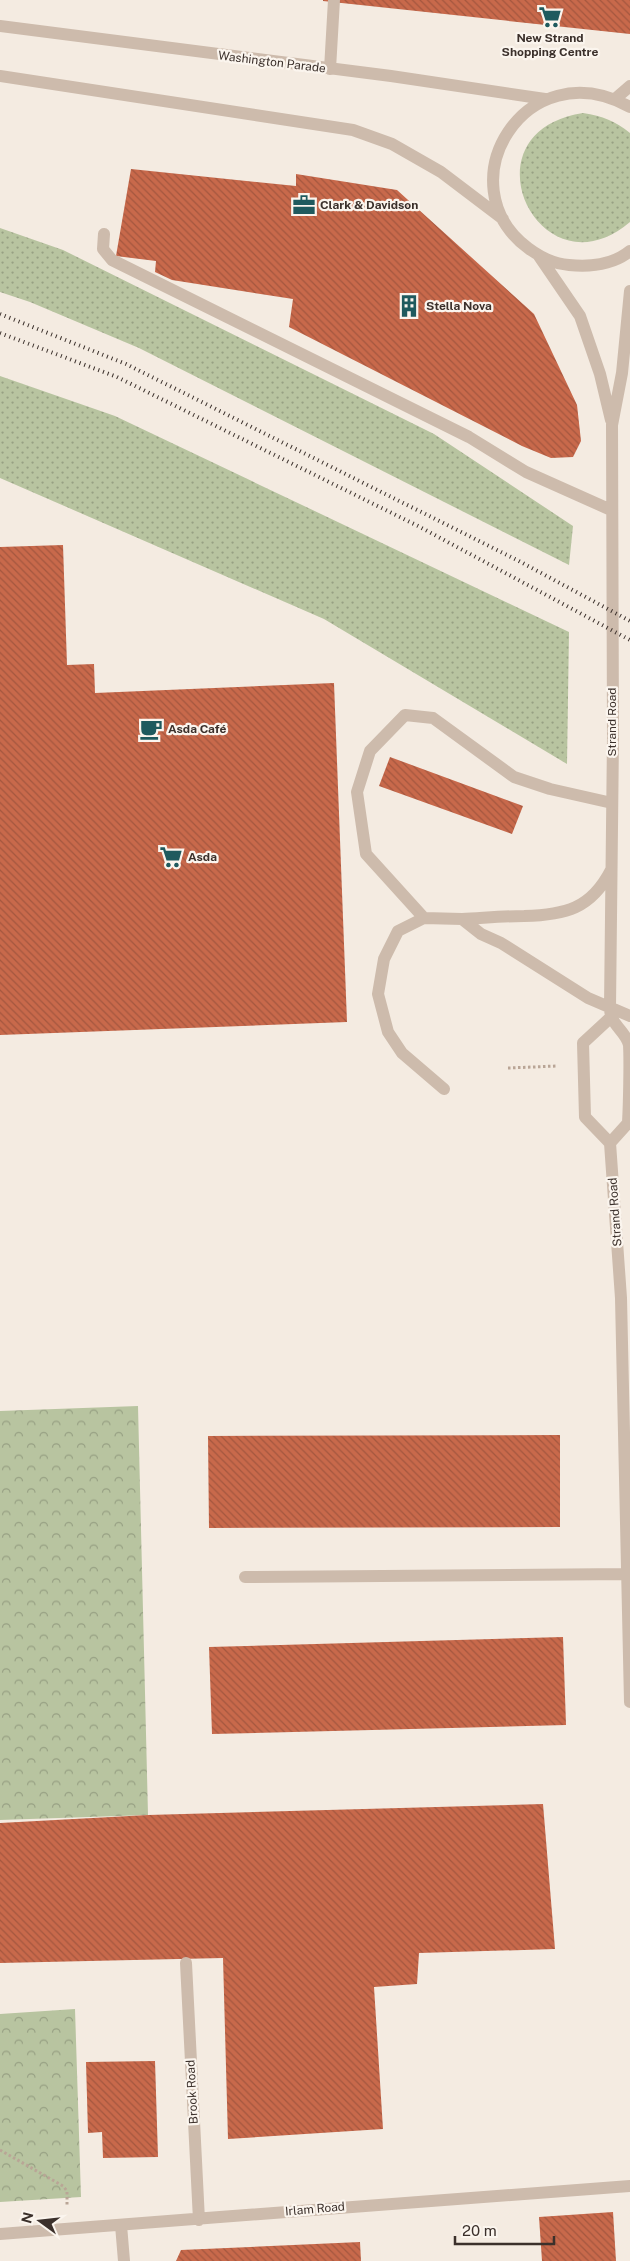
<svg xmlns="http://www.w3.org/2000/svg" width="630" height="2261" font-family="'Public Sans',sans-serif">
  <defs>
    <pattern id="grass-dots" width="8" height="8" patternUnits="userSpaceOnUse" patternTransform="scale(1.25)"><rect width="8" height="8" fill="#b8c4a0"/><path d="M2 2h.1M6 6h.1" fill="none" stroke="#97a083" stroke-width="1.8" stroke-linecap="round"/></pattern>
    <pattern id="forest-crowns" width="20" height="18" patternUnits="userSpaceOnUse" patternTransform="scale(1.25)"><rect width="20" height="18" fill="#b8c4a0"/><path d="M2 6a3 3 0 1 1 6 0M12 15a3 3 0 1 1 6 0" fill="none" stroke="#97a083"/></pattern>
    <pattern id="building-back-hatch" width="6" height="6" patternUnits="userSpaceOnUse" patternTransform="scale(1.25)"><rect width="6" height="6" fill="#c8694b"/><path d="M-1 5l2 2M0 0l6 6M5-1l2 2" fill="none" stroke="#a4573f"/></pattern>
  </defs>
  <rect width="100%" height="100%" fill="#f4ebe1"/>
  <!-- grass -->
  <path fill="url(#grass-dots)" d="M 583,113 C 603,116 615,121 630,133 L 630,222 C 539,299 460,132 583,113 Z
    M 0,228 L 63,250 L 434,434 L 573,526 L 569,565 L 139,348 L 30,302 L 0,292 Z
    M 0,376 L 115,416 L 569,632 L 567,764 L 324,619 L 0,478 Z"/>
  <!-- forest -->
  <path fill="url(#forest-crowns)" d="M 138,1406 L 148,1815 L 0,1820 L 0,1411 Z
    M 75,2009 L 81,2197 L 0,2202 L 0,2014 Z"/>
  <!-- building -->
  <path fill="url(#building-back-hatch)" d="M 323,0 L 630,0 L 630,34 L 323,1 Z
    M 131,169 L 296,186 L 296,174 L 397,190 L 534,314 L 577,405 L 581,441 L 573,457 L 551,458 L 522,446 L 289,327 L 293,299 L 172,280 L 155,272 L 156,261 L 116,256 Z
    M 63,545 L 67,665 L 94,664 L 95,693 L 334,683 L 347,1022 L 0,1035 L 0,547 Z
    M 390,757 L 523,806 L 512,834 L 379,786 Z
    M 560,1435 L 560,1527 L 209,1528 L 208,1436 Z
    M 563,1637 L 566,1725 L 212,1734 L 209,1647 Z
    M 543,1804 L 555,1949 L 419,1953 L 417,1984 L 374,1987 L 383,2129 L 228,2139 L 223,1958 L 0,1963 L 0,1823 L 148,1815 Z
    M 155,2061 L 158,2157 L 103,2158 L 102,2132 L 88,2133 L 86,2062 Z
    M 613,2212 L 616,2261 L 542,2261 L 539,2217 Z
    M 360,2242 L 361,2261 L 176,2261 L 181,2250 Z"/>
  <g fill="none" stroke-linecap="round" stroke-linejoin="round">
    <!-- path -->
    <path stroke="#b9a596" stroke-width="3" stroke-dasharray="2.5 2.5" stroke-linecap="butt" d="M 508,1068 L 557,1066
      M 0,2150 L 63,2186 L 67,2191 L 67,2206"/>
    <!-- minor -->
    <path stroke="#cdbbac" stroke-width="12" d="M 0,26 L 391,76 L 545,99
      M 330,69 L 334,0
      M 0,76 L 353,130 L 392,144 L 441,172 L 503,219
      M 615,99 L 630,86
      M 630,107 C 525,49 444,185 528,248 C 540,257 554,264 569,265 C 590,267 613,265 630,251
      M 104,234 L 103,249 L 112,260 L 469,437 L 526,472 L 611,510
      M 539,256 L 580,316 L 600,374 L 611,420
      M 424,918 L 366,854 L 357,792 L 370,751 L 405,715 L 433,718 L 514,777 L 550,789 L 612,803
      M 462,919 C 483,918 504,916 524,916 C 565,915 591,909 611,870
      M 610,1018 L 583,1043 L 585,1117 L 610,1143 L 621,1298 L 630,1702
      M 444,1089 L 402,1053 L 388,1032 L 378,994 L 384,959 L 398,931 L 424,918 L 462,919 L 481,934 L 501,943 L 588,998 L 630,1016
      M 610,1143 L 628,1123 C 629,1104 630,1062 629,1045 C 626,1031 610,1025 610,1008 L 613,737 L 612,425 L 622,373 L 630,291
      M 245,1577 L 628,1574
      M 186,1963 L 199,2220
      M 121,2225 L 124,2261
      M 0,2234 C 210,2218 420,2201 630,2186"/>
    <!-- rail -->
    <path stroke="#3b302b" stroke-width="4" stroke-dasharray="1 4" stroke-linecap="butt" d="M 0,314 L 126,364 L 517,560 L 630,621
      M 0,333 L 117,377 L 418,526 L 630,640"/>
  </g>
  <!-- icons -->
  <defs>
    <symbol id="supermarket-bare" viewBox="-9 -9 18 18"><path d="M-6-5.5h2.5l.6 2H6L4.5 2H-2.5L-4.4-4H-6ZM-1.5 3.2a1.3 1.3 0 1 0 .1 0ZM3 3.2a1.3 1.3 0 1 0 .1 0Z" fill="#1f5a5e" stroke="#fbf5ee" stroke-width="2.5" paint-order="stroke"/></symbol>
    <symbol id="office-bare" viewBox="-9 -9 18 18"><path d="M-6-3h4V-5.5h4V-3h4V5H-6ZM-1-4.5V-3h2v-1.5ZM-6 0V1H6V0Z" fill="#1f5a5e" stroke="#fbf5ee" stroke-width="2.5" paint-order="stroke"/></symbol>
    <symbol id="building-bare" viewBox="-9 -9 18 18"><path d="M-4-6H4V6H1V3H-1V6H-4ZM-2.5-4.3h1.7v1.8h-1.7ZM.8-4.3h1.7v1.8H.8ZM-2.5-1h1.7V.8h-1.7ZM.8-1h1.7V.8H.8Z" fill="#1f5a5e" stroke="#fbf5ee" stroke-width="2.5" paint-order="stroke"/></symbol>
    <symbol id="cafe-bare" viewBox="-9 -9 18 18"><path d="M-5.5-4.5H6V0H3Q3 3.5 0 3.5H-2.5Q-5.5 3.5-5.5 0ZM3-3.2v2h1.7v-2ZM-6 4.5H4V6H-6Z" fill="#1f5a5e" stroke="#fbf5ee" stroke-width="2.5" paint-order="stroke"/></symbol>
  </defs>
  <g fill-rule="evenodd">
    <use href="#supermarket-bare" x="534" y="1" width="32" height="32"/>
    <use href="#office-bare" x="288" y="189" width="32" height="32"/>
    <use href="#building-bare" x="393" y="290" width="32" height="32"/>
    <use href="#cafe-bare" x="135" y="713" width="32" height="32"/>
    <use href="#supermarket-bare" x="155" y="841" width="32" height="32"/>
  </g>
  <g text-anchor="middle" stroke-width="4.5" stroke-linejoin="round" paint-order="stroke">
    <!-- poi labels -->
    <g font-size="12" font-weight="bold" fill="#3b302b" stroke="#fbf5ee" text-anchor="start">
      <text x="550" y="42" text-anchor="middle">New Strand<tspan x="550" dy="14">Shopping Centre</tspan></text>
      <text x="320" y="209">Clark &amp; Davidson</text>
      <text x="426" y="310">Stella Nova</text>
      <text x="168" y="733">Asda Café</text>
      <text x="188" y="861">Asda</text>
    </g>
    <!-- street labels -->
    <g font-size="12" fill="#3b302b" stroke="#fbf5ee">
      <text transform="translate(272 62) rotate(7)" y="4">Washington Parade</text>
      <text transform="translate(612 722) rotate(-90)" y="4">Strand Road</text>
      <text transform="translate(615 1212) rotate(-94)" y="4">Strand Road</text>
      <text transform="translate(192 2092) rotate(-93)" y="4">Brook Road</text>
      <text transform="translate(315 2209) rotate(-5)" y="4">Irlam Road</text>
    </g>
  </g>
  <!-- north arrow -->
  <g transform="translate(40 2221) rotate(285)" stroke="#fbf5ee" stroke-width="4" paint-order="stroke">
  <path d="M0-4L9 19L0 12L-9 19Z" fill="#3b302b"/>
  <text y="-8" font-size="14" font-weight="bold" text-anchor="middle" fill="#3b302b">N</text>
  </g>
  <!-- scale -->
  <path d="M455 2236v8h99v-8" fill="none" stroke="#3b302b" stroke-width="2.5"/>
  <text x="462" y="2236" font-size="15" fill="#3b302b" stroke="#fbf5ee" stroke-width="4" paint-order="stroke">20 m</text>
</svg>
